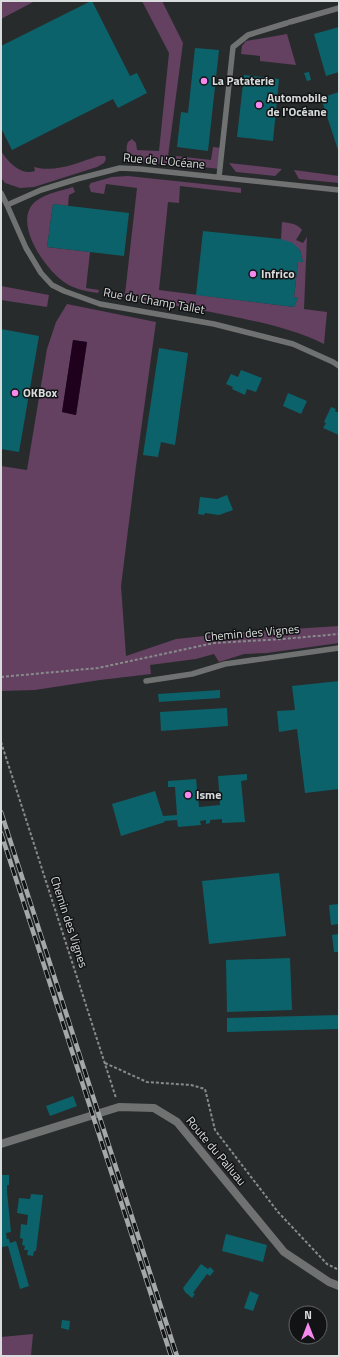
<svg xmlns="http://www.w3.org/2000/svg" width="340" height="1357" font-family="'Titillium Web',sans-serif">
  <rect width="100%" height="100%" fill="#282b2c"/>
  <!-- green -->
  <path fill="#644061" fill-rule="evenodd" d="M 1,1 L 35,1 L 1,19 Z
    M 142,1 L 162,1 L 183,43 L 167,164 C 155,163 119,164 128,142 L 132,139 L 136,143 L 137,150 L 159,151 L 169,53 Z
    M 287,34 L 296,65 L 260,61 L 260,56 L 241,54 L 242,46 L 246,41 Z
    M 213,147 L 222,148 L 220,169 L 183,165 L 177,161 L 176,156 L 211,160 Z
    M 1,151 C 8,162 21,176 35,171 L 34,167 C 56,173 77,163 98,156 L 105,156 L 106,159 L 104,163 L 97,167 L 34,187 L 20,188 L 5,183 L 1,178 Z
    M 229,163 L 282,169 L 275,176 L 236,172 Z
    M 294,170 L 339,176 L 339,183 L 299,179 Z
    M 128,176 L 241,188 L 241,193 L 180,186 L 179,203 L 168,202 L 159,290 L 294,307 L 298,298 L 294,297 L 298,262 L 303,262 L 300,250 L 281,239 L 282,222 C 289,223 297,223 302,230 L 296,240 L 303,243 L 307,237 L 304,309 L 327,312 L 324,344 C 298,331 269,324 240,318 C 198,309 155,302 113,295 L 113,292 L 125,294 L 137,188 L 106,184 L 104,194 L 91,192 L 89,186 L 91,183 L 112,177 Z
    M 73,187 L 75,192 L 69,195 L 68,206 L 53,204 L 47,247 L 90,252 L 86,288 L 99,290 L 98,293 C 85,291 74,289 64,282 C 45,269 11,221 36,201 C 47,193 61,191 73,187 Z
    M 1,286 L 49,295 L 47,307 L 1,300 Z
    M 67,304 L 156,322 L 136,466 L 121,586 L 126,656 L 176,639 L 232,633 L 339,626 L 339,643 L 267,653 L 244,654 L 219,662 L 214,654 L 196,659 L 150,665 L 151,674 L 100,680 L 35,690 L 1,691 L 1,466 L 27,470 L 47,349 L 56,322 ZM 73,340 L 87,342 L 76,415 L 62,412 Z
    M 33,1334 L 31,1356 L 1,1356 L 1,1337 Z"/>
  <!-- water -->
  <path fill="#1f011e" d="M 73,340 L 87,342 L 76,415 L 62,412 Z"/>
  <!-- building -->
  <path fill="#0c626a" d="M 91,1 L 92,1 L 130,76 L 137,73 L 147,93 L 118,108 L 113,99 L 12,150 L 1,128 L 1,46 Z
    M 339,27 L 339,72 L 326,76 L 314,34 Z
    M 195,48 L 219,50 L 208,151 L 177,147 L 181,112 L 188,113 Z
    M 309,72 L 311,80 L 307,81 L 304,73 Z
    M 244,75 L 279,79 L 273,141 L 237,137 Z
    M 339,92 L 339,153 L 321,98 Z
    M 53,204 L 129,213 L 124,256 L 47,247 Z
    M 203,231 L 281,239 L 293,243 L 300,250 L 303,262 L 298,262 L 294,297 L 298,298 L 294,307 L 196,295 Z
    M 1,329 L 39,336 L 19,452 L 1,449 Z
    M 159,348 L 188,353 L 175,445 L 161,442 L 158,457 L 143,455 Z
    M 241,370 L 262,378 L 256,392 L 247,389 L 245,395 L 232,389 L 233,387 L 226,384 L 231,374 L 238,377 Z
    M 288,393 L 307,401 L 301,414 L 283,406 Z
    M 331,407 L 336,409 L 335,411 L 339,413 L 339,435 L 323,428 L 326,423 L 324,422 Z
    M 227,495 L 233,510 L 219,515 L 205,513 L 204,515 L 198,514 L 200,497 L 217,499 Z
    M 339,681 L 339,789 L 305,793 L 297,729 L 279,732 L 277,711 L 295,710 L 292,686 Z
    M 220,690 L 220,698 L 159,702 L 158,694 Z
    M 227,708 L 228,726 L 161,731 L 160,712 Z
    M 247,774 L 247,780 L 241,781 L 245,822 L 222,823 L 222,819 L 210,820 L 210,823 L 206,824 L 206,820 L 200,821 L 201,825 L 178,827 L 177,820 L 164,821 L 165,822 L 121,836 L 112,804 L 155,791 L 163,816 L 177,815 L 175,787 L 168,787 L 168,781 L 196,779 L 199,807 L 220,805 L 218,776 Z
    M 279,873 L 286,936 L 209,944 L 202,881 Z
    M 339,904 L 339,924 L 331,925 L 329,905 Z
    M 339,934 L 339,952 L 334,952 L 332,935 Z
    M 290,958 L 292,1010 L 227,1012 L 226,960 Z
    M 339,1015 L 339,1029 L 227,1032 L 227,1018 Z
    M 73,1096 L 77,1106 L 50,1116 L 46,1106 Z
    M 1,1175 L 9,1175 L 9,1185 L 7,1185 L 7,1192 L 11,1232 L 6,1233 L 7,1239 L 9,1239 L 10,1243 L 16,1241 L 29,1286 L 20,1289 L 8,1246 L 2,1247 Z
    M 31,1194 L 43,1195 L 36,1251 L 34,1251 L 33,1256 L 27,1255 L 28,1250 L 24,1250 L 25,1246 L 22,1245 L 23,1239 L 20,1238 L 21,1224 L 27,1225 L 28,1215 L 17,1213 L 19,1198 L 30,1199 Z
    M 226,1234 L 267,1245 L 263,1262 L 222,1251 Z
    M 201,1264 L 208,1269 L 210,1267 L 214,1271 L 210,1276 L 207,1274 L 193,1293 L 195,1294 L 192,1298 L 185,1292 L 183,1288 Z
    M 250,1291 L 259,1295 L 253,1311 L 244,1308 Z
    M 62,1320 L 70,1321 L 69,1330 L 61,1328 Z"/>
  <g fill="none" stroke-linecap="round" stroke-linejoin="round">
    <!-- path -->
    <path stroke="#888b8b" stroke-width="2" stroke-dasharray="3 2" stroke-linecap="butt" d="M 1,677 L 98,668 L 214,643 L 283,639 L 339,634
      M 1,742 L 116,1098
      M 105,1063 L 147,1082 L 191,1085 L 205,1089 L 215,1130 L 278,1212 L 327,1264 L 339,1270"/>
    <!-- service -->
    <path stroke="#707272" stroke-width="5.5" d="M 290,22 L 339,8
      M 219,177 L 233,47 L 248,35 L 287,23
      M 1,193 L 7,205 L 41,190 L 77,179 L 120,168 L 140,169 L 339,190
      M 7,205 L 26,248 L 41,273 L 52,285 L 64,291 L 100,304 L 214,324 L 293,344 L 333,362 L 339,366
      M 146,681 L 192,674 L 225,664 L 339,648"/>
    <!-- minor -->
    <path stroke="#707272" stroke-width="8" d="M 1,1144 L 119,1107 L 154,1108 L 177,1122 L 284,1252 L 329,1282 L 339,1286"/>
    <defs>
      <path id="rail" d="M 1,812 L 177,1356
        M 1,833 L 171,1356"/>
    </defs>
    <!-- rail casing -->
    <use href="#rail" stroke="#a5a8a8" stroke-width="4.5"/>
    <!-- rail -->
    <use href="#rail" stroke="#121314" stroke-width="3" stroke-dasharray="9" stroke-linecap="butt"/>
  </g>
  <!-- markers -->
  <g fill="#f689ee" stroke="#121314" stroke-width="1.5">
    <circle cx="204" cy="81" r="4"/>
    <circle cx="259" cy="105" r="4"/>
    <circle cx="253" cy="274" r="4"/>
    <circle cx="15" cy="393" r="4"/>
    <circle cx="188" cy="795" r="4"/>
  </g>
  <g text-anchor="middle" stroke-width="3" stroke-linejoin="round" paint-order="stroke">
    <!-- poi labels -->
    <g font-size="12" font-weight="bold" fill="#d9dcdc" stroke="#121314" text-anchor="start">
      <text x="212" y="85">La Pataterie</text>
      <text x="267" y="102">Automobile<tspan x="267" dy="14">de l'Océane</tspan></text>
      <text x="261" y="278">Infrico</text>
      <text x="23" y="397">OKBox</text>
      <text x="196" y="799">Isme</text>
    </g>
    <!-- street labels -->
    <g font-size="12" fill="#d9dcdc" stroke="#121314">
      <text transform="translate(164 161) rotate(5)" y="4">Rue de L'Océane</text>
      <text transform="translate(154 301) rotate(10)" y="4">Rue du Champ Tallet</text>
      <text transform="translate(252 633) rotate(-5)" y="4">Chemin des Vignes</text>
      <text transform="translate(69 922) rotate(72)" y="4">Chemin des Vignes</text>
      <text transform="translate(216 1151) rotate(50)" y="4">Route du Palluau</text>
    </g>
  </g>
  <!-- border -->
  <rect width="340" height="1357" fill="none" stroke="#d9dcdc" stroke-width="4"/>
  <!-- north arrow -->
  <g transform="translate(308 1325)"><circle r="19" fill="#121314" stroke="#626364"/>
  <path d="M0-3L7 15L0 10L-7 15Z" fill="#f689ee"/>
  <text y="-6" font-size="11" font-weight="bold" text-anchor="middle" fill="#d9dcdc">N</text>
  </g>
</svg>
